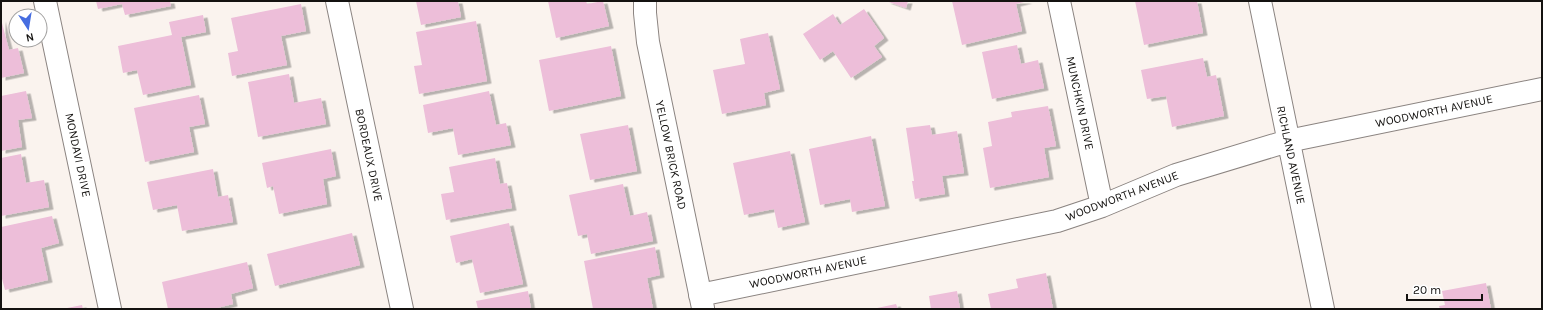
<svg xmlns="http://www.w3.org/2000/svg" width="1543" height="310" font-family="Karla,sans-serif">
  <defs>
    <filter id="shadow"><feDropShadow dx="4.5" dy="2.5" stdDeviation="0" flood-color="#0004"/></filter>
  </defs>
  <rect width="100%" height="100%" fill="#faf3ee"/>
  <!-- building -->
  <path fill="#edbed9" filter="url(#shadow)" d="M 96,1 L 170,1 L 171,6 L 125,15 L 122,4 L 98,9 Z
    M 416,1 L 458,1 L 461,17 L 421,25 Z
    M 548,1 L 586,1 L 587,4 L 603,1 L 609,26 L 556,38 Z
    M 886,1 L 908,1 L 906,8 Z
    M 952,1 L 1028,1 L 1016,4 L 1022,31 L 962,45 Z
    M 1135,1 L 1197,1 L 1203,33 L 1144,45 Z
    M 301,4 L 306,31 L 281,36 L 287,65 L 232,76 L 228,53 L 238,51 L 231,18 Z
    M 864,9 L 884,38 L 874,46 L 882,57 L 851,78 L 833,51 L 820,60 L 803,34 L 833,14 L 840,25 Z
    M 203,15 L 206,32 L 181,37 L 191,85 L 143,95 L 137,70 L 123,73 L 118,46 L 172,35 L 169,22 Z
    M 1,19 L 9,50 L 18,48 L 24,73 L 1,78 Z
    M 476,21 L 487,81 L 419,94 L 414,66 L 422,65 L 416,32 Z
    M 768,33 L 780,89 L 764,93 L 766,105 L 722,114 L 713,70 L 745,64 L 740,39 Z
    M 1017,45 L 1021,64 L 1038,60 L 1044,88 L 992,99 L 982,52 Z
    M 611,46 L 621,96 L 549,111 L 539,60 Z
    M 1203,58 L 1207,77 L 1216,75 L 1224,116 L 1172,127 L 1166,96 L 1147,99 L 1141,70 Z
    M 289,74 L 294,103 L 321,98 L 326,124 L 258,137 L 248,82 Z
    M 26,91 L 32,118 L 18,120 L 22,147 L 1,151 L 1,96 Z
    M 489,91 L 496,125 L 506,123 L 511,145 L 458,155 L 453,128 L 428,133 L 423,105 Z
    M 199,95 L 205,124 L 189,127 L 194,152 L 145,162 L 134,108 Z
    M 1048,106 L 1056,146 L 1044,148 L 1049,177 L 990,188 L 983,148 L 992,146 L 988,122 L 1012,117 L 1011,112 Z
    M 628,125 L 637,171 L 590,180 L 580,134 Z
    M 930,125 L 932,135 L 957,131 L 964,173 L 942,176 L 945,194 L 915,199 L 912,181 L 914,181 L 906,128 Z
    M 871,136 L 885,206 L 852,212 L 850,199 L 820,205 L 809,149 Z
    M 331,149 L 336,176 L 323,179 L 327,204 L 279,214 L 273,186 L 267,188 L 262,163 Z
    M 790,151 L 805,222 L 778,228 L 774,209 L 744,215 L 733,163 Z
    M 21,154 L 26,183 L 44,180 L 49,207 L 1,216 L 1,158 Z
    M 495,158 L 500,184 L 507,183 L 512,208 L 446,220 L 441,194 L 454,192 L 449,167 Z
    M 213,169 L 218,197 L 228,195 L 233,222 L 182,231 L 177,205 L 153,210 L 147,182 Z
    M 623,184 L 630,216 L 647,212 L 653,241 L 591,254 L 587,234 L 578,236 L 569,195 Z
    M 52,216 L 59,243 L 41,248 L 48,280 L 5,290 L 1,275 L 1,227 Z
    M 509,223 L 523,284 L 480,293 L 472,259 L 456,263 L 450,236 Z
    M 352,233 L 360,265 L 275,286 L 267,254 Z
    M 655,247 L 660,275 L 647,278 L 653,309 L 593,309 L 584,261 Z
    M 247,262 L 253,288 L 231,294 L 233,304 L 213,309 L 168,309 L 162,282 Z
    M 1046,273 L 1053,309 L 991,309 L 988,294 L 1018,288 L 1016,279 Z
    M 1486,283 L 1491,309 L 1440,309 L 1439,306 L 1445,305 L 1442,291 Z
    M 528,291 L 531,309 L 478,309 L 476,301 Z
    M 957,291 L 960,309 L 931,309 L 929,296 Z
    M 896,304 L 898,309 L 877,309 L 877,308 Z
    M 82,305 L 83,309 L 67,309 L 67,308 Z"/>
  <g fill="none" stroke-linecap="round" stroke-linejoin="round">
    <defs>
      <path id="minor" d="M 45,1 L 110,309
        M 337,1 L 402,309
        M 645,1 L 645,13 L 648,42 L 703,308
        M 1059,1 L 1102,206
        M 1260,1 L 1323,309
        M 700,295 L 1057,221 L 1102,206 L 1176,175 L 1288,141 L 1542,89"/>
    </defs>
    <!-- minor casing -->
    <use href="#minor" stroke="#8b8481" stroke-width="24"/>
    <!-- minor -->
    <use href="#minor" stroke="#fff" stroke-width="22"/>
  </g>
  <g text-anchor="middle" stroke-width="3" stroke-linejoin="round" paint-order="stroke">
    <!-- street labels -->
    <g font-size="12" fill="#141210" stroke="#fff">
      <text transform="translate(1080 103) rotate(78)" y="4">MUNCHKIN DRIVE</text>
      <text transform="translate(1434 111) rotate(-12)" y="4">WOODWORTH AVENUE</text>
      <text transform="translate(78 155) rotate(78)" y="4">MONDAVI DRIVE</text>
      <text transform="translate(369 155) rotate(78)" y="4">BORDEAUX DRIVE</text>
      <text transform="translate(671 155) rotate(78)" y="4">YELLOW BRICK ROAD</text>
      <text transform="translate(1291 155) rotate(78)" y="4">RICHLAND AVENUE</text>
      <text transform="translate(1122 196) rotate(-21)" y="4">WOODWORTH AVENUE</text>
      <text transform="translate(808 272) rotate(-12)" y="4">WOODWORTH AVENUE</text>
    </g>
  </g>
  <!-- border -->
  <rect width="1543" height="310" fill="none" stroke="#141210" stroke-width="4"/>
  <!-- north arrow -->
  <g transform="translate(28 28) rotate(168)"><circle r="19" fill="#ffffff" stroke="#a1a09f"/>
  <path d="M0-3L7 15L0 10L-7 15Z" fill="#466de0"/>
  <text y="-6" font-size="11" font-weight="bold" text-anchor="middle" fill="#141210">N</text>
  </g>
  <!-- scale -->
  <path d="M1407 294v6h75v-6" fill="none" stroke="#141210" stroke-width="2"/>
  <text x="1413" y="294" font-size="12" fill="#141210" stroke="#ffffff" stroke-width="3" paint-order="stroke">20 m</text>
</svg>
